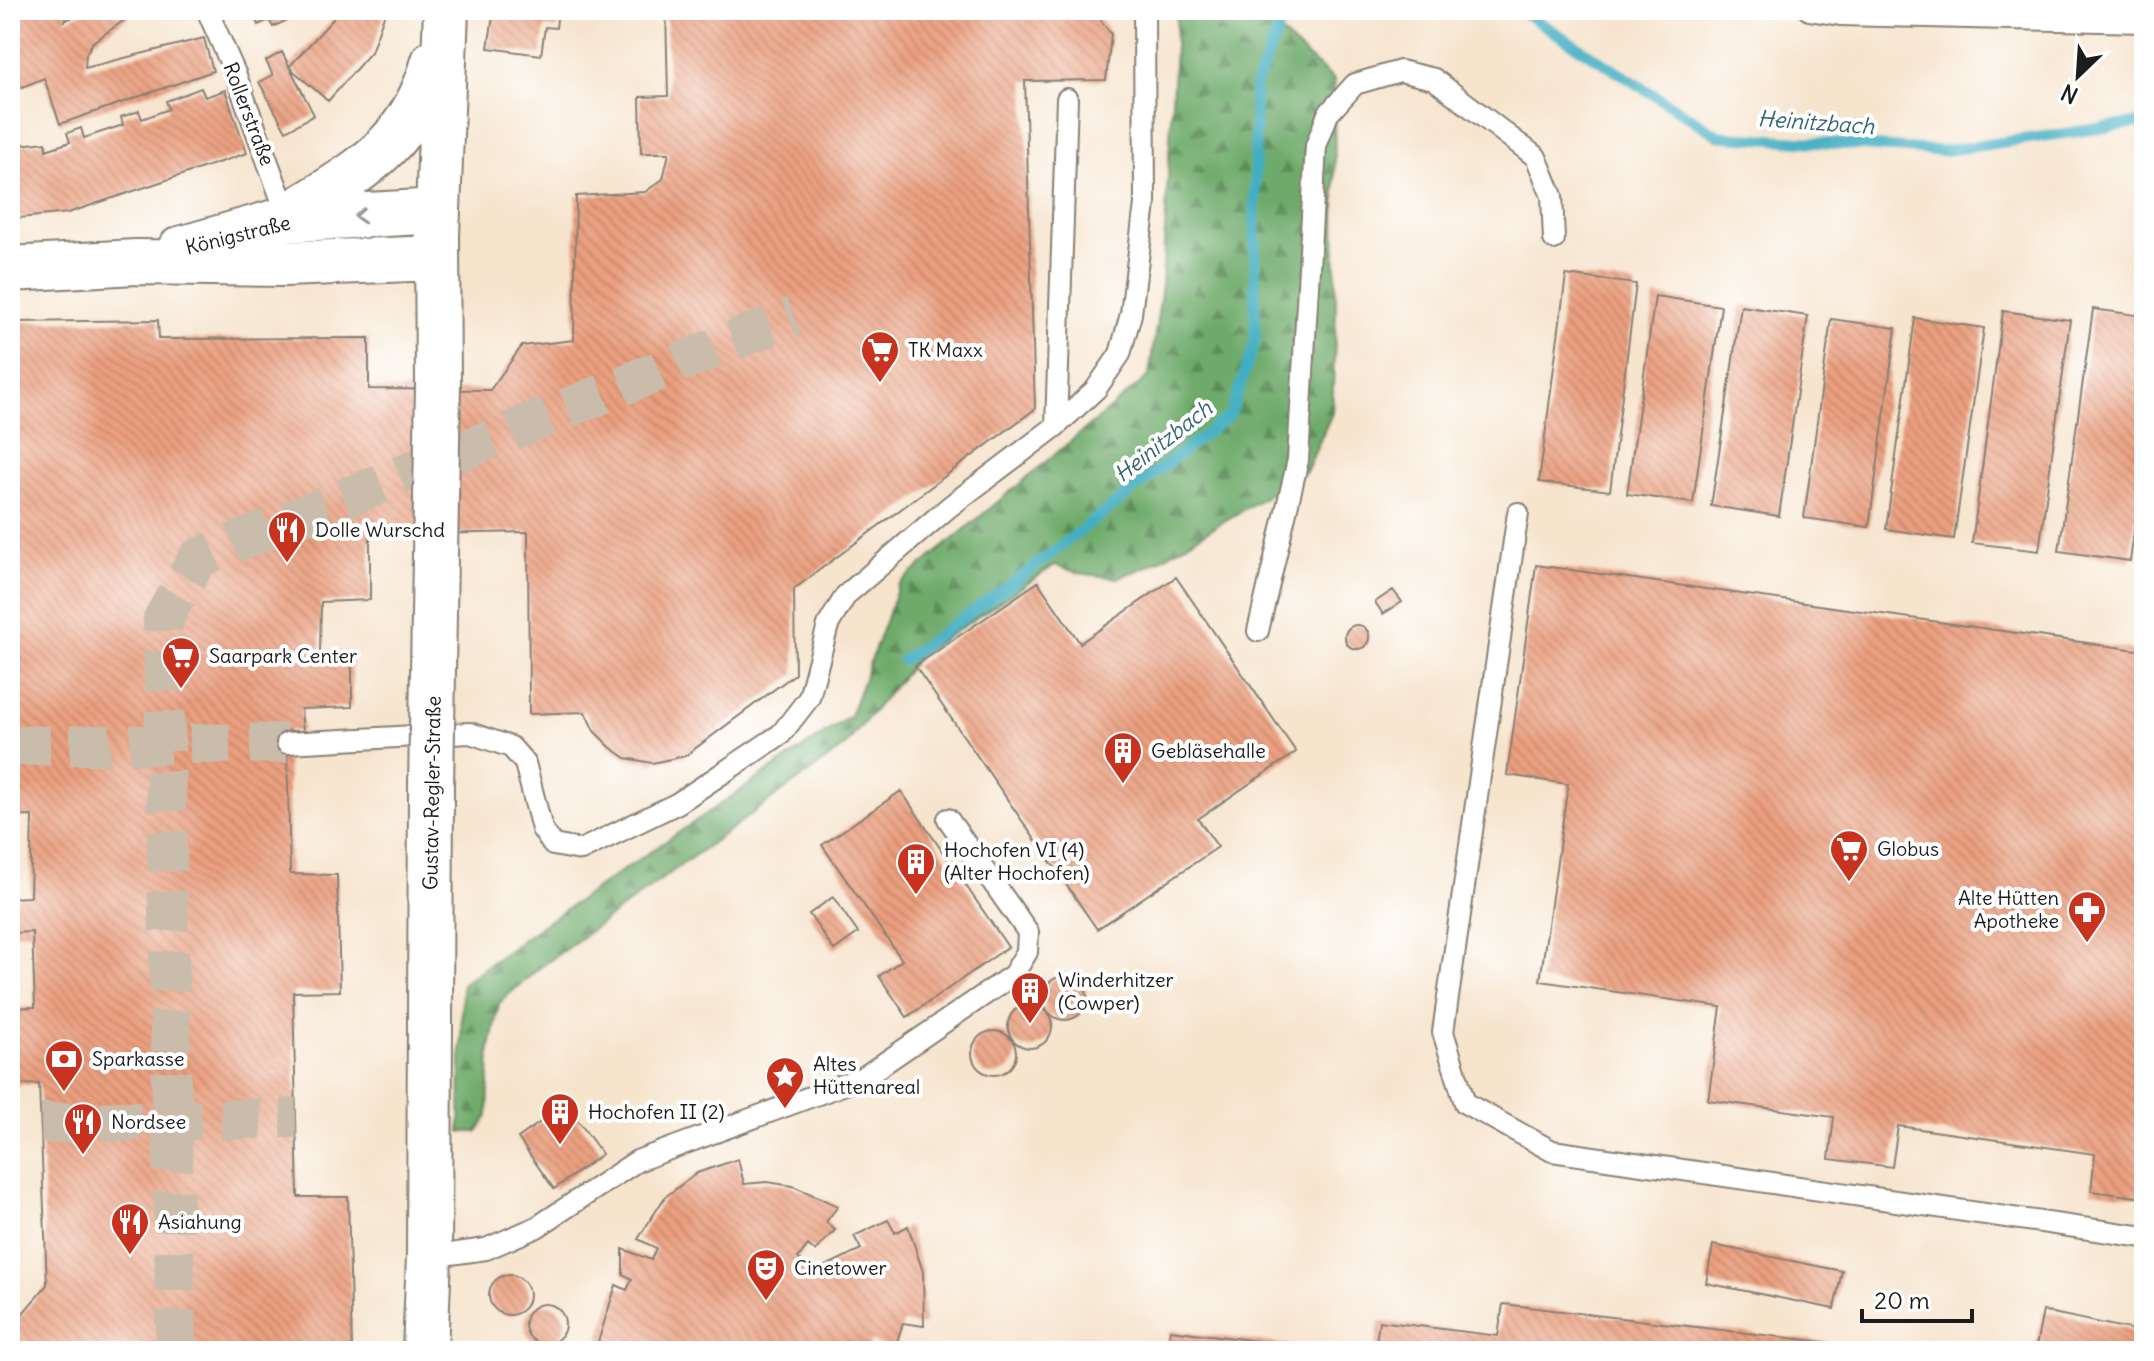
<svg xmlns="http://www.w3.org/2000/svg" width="2154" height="1361" font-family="Delius,sans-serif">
  <defs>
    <pattern id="forest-firs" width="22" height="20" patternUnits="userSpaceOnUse" patternTransform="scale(2)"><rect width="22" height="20" fill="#6eaa6b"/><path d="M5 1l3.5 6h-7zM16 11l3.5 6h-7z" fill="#5a8a57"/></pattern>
    <pattern id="building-back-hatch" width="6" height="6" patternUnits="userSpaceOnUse" patternTransform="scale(2)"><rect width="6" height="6" fill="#ea9f7f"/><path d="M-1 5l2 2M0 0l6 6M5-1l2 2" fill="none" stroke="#c8886d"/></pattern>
  </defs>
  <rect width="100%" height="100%" fill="#fff"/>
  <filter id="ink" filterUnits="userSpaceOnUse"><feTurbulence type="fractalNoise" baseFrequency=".0125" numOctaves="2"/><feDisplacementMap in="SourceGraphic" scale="16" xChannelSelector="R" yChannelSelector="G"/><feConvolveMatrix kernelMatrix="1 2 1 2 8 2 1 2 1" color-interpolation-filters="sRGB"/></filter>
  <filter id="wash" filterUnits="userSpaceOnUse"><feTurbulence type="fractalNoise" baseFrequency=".006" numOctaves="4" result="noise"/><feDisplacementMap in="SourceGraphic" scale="32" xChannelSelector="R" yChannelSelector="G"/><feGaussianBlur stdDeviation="1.8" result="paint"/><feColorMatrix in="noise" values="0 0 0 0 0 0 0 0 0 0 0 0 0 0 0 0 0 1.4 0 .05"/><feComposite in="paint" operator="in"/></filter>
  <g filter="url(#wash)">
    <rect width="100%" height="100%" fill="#f6e4cd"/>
    <!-- forest -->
    <path fill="url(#forest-firs)" stroke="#456344" stroke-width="2" d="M 1177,10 L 1208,10 L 1280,32 L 1334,80 L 1336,311 L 1332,413 L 1306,472 L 1154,563 L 1118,578 L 1078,573 L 1055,565 L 919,656 L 844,747 L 538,969 L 499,1003 L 490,1047 L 488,1116 L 477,1132 L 460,1132 L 462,984 L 541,926 L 850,716 L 899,584 L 1149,376 L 1162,286 Z"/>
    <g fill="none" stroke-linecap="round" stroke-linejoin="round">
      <!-- stream -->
      <path stroke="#43aec2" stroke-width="11" d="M 1520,10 L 1719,136 L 1942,151 L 2144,122
        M 903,660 L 1013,583 L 1230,415 L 1255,342 L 1255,87 L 1286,10"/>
    </g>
    <g id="blocks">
      <!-- building -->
      <path fill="url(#building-back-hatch)" d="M 10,10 L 69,10 L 65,21 L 86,10 L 139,10 L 93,42 L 86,54 L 85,68 L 204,38 L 213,71 L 60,124 L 44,78 L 10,92 Z
        M 251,10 L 301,10 L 302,13 L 273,27 L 269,20 L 258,25 Z
        M 335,10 L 386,10 L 371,52 L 328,101 L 289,67 L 333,19 Z
        M 494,10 L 558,10 L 556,28 L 545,27 L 541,55 L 488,48 Z
        M 666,10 L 1093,10 L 1111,34 L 1106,80 L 1025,81 L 1035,409 L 794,589 L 795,674 L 685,756 L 652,763 L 626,758 L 610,747 L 594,731 L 585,712 L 529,714 L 528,532 L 370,535 L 370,600 L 321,602 L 320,653 L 352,652 L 352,707 L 301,709 L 303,731 L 288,731 L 287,743 L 290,874 L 337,875 L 340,991 L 293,992 L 298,1197 L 348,1197 L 352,1351 L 10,1351 L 10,1328 L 47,1285 L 39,1084 L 10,1085 L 10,1008 L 35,1007 L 32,932 L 10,933 L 10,898 L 30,897 L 32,816 L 10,817 L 10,401 L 19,400 L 16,322 L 158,320 L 159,339 L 369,338 L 369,389 L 490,390 L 522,346 L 574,340 L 576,196 L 645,192 L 663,179 L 669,153 L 641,153 L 640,97 L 668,96 Z
        M 282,52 L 314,115 L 286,131 L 259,82 L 273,75 L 266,61 Z
        M 201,88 L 205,97 L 225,90 L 247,153 L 68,213 L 10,219 L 10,146 L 46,142 L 46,150 L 70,142 L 67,133 L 81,128 L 84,138 L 123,125 L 121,117 L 139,111 L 142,119 L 169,109 L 166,101 Z
        M 1566,275 L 1636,284 L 1610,491 L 1539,482 Z
        M 1655,296 L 1721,306 L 1693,503 L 1627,494 Z
        M 1741,306 L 1808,316 L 1779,516 L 1711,506 Z
        M 2093,309 L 2144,316 L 2144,459 L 2130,561 L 2059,551 Z
        M 2003,311 L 2070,320 L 2039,551 L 1972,543 Z
        M 1915,318 L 1984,328 L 1954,539 L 1886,529 Z
        M 1831,319 L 1896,328 L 1869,527 L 1804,518 Z
        M 1536,565 L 2144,651 L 2144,1198 L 2091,1191 L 2095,1154 L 1898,1126 L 1892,1167 L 1829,1159 L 1834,1117 L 1708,1100 L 1721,1007 L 1540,981 L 1568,784 L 1507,775 Z
        M 1176,577 L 1296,752 L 1198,819 L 1218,847 L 1097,929 L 915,666 L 1038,582 L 1080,643 Z
        M 1393,590 L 1402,602 L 1383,614 L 1375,602 Z
        M1345 637a12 12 0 1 1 24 0a12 12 0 1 1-24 0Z
        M 901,791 L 1008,947 L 907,1017 L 879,976 L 902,960 L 822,845 Z
        M 833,897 L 858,933 L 834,950 L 809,914 Z
        M1043 998a22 22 0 1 1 44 0a22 22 0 1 1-44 0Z
        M1008 1026a22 22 0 1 1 44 0a22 22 0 1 1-44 0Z
        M972 1053a22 22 0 1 1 44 0a22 22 0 1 1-44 0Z
        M 566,1104 L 602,1154 L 554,1189 L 518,1138 Z
        M 738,1159 L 744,1184 L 767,1182 L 793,1186 L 838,1206 L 826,1222 L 835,1230 L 815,1251 L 808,1245 L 798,1258 L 812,1273 L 861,1249 L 854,1236 L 888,1220 L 895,1233 L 908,1226 L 923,1272 L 924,1326 L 903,1323 L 894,1351 L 871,1341 L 867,1351 L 721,1351 L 725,1342 L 715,1351 L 619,1351 L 598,1342 L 616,1285 L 627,1290 L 632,1279 L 623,1274 L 623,1249 L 651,1260 L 656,1248 L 638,1239 L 665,1197 L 697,1173 Z
        M 1713,1245 L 1842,1271 L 1834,1309 L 1706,1283 Z
        M489 1295a20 20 0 1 1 40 0a20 20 0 1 1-40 0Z
        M525 1324a20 20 0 1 1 40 0a20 20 0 1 1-40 0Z
        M 1503,1304 L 1882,1349 L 1881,1351 L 1375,1351 L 1379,1321 L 1498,1336 Z
        M 2043,1311 L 2144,1332 L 2144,1351 L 2035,1351 Z
        M 1170,1330 L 1322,1349 L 1322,1351 L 1167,1351 Z"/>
    </g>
  </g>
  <g filter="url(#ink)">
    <use href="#blocks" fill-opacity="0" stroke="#898074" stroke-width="2"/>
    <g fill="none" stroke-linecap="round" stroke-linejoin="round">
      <!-- street-tunnel -->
      <path stroke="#cabcaa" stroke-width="40" stroke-dasharray="40 20" stroke-linecap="butt" d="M 10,746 L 287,743
        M 41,1123 L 296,1118
        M 176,1351 L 163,619 L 198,558 L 794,316"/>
      <defs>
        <path id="lane" d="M 207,10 L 235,73 L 281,198 L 282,220
          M 1809,10 L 1840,15 L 2144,22
          M 1056,426 L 1067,99
          M 1518,513 L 1443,1032 L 1465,1103 L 1552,1151 L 2144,1237
          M 1258,631 L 1298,460 L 1316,146 L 1328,114 L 1355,84 L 1400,71 L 1434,79 L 1536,157 L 1552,196 L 1554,239
          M 287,743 L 470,733 L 511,747 L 525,763 L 542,829 L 553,845 L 581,850 L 678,803 L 781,734 L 809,698 L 828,625 L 846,595 L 949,507 L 1056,426 L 1096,389 L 1120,354 L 1131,314 L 1145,204 L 1144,10
          M 429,1257 L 486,1249 L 537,1227 L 637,1161 L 864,1077 L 1013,975 L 1027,952 L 1028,932 L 948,819"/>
        <path id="secondary" d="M 286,217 C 357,172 410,148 434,61
          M 180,249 L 282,220 L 438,211
          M 10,269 L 136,262 L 284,264 L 437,258
          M 438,384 L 437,235 L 446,10
          M 425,1351 L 429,1257 L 431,786"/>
      </defs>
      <!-- lane casing -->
      <use href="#lane" stroke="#898074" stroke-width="24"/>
      <!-- secondary casing -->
      <use href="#secondary" stroke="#898074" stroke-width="48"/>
      <!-- lane -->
      <use href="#lane" stroke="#fff" stroke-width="20"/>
      <!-- secondary -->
      <use href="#secondary" stroke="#fff" stroke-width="44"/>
      <defs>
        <path id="secondary-bridge" d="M 431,786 L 438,384"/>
      </defs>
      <!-- secondary-bridge casing -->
      <use href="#secondary-bridge" stroke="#898074" stroke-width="48" stroke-linecap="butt"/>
      <!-- secondary-bridge -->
      <use href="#secondary-bridge" stroke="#fff" stroke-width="44"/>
    </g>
    <!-- one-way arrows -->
    <defs><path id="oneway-chevron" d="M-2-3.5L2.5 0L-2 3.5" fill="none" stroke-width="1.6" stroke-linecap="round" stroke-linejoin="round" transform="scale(2)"/></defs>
    <use stroke="#999" href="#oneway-chevron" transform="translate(360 216) rotate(177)"/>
  </g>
  <!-- icons -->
  <defs>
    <symbol id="supermarket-pin" viewBox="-11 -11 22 30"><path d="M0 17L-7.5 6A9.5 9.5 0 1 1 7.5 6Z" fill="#c8321e" stroke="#fff"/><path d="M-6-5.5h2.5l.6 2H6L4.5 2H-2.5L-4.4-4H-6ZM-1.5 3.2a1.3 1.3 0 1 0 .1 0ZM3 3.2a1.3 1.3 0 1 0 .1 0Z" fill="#fff"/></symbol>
    <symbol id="restaurant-pin" viewBox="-11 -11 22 30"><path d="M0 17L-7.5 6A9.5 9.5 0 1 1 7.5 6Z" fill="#c8321e" stroke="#fff"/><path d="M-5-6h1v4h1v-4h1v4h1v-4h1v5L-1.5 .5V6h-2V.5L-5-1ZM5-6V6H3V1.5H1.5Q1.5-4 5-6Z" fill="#fff"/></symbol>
    <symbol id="building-pin" viewBox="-11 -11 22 30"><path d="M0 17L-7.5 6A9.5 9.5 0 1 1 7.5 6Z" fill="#c8321e" stroke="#fff"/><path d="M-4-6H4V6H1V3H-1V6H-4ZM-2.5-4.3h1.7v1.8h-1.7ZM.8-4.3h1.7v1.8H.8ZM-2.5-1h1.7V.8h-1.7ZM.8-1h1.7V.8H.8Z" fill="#fff"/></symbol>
    <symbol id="pharmacy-pin" viewBox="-11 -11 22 30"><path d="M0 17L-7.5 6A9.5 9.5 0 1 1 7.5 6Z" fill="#c8321e" stroke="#fff"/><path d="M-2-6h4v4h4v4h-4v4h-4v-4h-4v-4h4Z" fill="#fff"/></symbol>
    <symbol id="bank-pin" viewBox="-11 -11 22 30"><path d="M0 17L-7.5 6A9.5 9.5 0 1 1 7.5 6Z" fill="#c8321e" stroke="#fff"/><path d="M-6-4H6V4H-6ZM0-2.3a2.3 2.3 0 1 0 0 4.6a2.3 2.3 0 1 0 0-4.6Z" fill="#fff"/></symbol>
    <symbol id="sight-pin" viewBox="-11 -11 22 30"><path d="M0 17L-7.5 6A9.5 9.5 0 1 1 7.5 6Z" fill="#c8321e" stroke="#fff"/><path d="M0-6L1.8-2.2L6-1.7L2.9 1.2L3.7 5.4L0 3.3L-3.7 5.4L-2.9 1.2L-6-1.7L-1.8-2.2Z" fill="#fff"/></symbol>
    <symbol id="theatre-pin" viewBox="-11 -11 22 30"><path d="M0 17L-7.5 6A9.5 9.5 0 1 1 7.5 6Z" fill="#c8321e" stroke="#fff"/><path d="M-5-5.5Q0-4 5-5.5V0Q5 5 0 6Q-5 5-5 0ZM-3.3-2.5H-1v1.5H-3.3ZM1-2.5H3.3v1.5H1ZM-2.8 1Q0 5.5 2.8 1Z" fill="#fff"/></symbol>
  </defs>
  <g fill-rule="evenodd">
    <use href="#supermarket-pin" x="858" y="328" width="44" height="60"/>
    <use href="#restaurant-pin" x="265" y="508" width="44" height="60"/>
    <use href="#supermarket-pin" x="159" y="634" width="44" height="60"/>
    <use href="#building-pin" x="1101" y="729" width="44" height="60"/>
    <use href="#supermarket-pin" x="1827" y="827" width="44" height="60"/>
    <use href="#building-pin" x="894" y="840" width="44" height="60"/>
    <use href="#pharmacy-pin" x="2065" y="888" width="44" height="60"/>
    <use href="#building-pin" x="1008" y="969" width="44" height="60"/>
    <use href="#bank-pin" x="42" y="1037" width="44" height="60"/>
    <use href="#sight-pin" x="763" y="1054" width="44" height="60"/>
    <use href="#building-pin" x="538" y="1090" width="44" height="60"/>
    <use href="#restaurant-pin" x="61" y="1100" width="44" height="60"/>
    <use href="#restaurant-pin" x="108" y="1200" width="44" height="60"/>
    <use href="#theatre-pin" x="744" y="1246" width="44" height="60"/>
  </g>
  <g text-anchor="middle" stroke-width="8" stroke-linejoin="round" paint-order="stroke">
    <!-- street labels -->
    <g font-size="20" fill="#1c1c1c" stroke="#fff">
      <text transform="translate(249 114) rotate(69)" y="7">Rollerstraße</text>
      <text transform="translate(238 235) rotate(-14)" y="7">Königstraße</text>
      <text transform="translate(432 793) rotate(-89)" y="7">Gustav-Regler-Straße</text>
    </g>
    <!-- poi labels -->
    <g font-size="20" fill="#1c1c1c" stroke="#fff" text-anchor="start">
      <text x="908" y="357">TK Maxx</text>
      <text x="315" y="537">Dolle Wurschd</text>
      <text x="209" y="663">Saarpark Center</text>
      <text x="1151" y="758">Gebläsehalle</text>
      <text x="1877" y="856">Globus</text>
      <text x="944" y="857">Hochofen VI (4)<tspan x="944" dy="23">(Alter Hochofen)</tspan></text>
      <text x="2059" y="905" text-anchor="end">Alte Hütten<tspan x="2059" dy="23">Apotheke</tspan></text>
      <text x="1058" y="987">Winderhitzer<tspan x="1058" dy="23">(Cowper)</tspan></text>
      <text x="92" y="1066">Sparkasse</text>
      <text x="813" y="1071">Altes<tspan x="813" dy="23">Hüttenareal</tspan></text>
      <text x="588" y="1119">Hochofen II (2)</text>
      <text x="111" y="1129">Nordsee</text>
      <text x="158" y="1229">Asiahung</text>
      <text x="794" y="1275">Cinetower</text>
    </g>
    <!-- water labels -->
    <g font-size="22" font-style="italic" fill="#30656f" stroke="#fff">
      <text transform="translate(1816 122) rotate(4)" y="8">Heinitzbach</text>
      <text transform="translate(1163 441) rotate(-38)" y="8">Heinitzbach</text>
    </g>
  </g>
  <!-- margin -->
  <rect width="2154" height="1361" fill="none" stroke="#fff" stroke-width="40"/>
  <!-- north arrow -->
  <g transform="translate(2078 76) rotate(205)" stroke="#ffffff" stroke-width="6" paint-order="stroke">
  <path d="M0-6L14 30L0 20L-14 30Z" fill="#1c1c1c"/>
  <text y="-12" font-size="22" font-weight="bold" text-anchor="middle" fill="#1c1c1c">N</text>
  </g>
  <!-- scale -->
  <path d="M1862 1309v12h110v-12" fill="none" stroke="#1c1c1c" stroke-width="4"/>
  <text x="1874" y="1309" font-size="24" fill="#1c1c1c" stroke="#ffffff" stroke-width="6" paint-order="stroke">20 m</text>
</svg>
